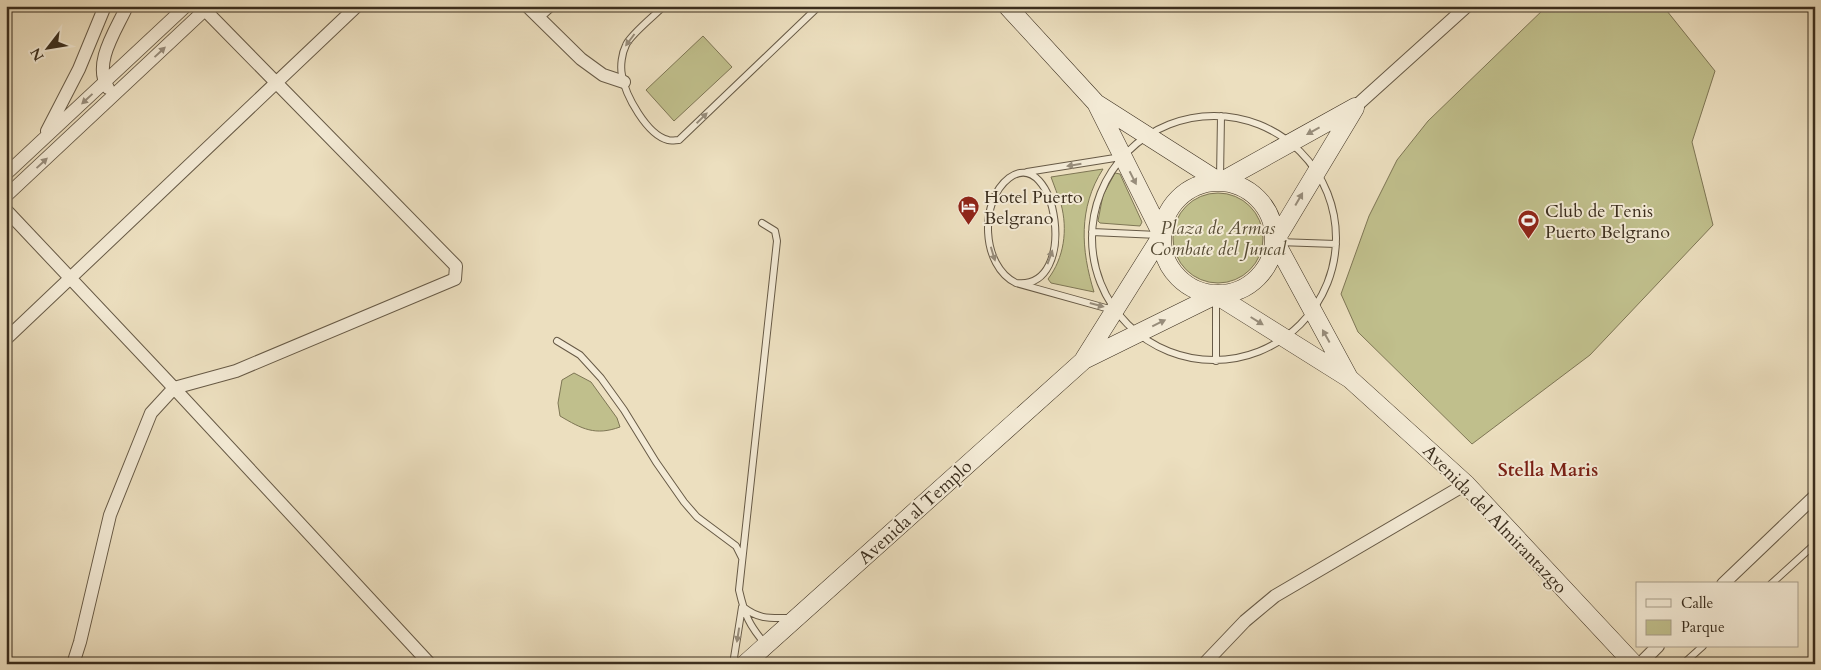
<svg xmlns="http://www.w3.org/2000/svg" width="1821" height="670" font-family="Cardo,serif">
  <rect width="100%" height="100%" fill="#ecdfbf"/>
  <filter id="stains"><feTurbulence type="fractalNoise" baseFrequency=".004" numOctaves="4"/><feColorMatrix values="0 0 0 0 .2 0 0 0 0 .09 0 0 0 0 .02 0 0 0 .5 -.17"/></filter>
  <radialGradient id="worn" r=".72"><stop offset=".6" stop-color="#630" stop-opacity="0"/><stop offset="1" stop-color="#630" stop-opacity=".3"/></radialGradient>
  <!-- green -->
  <path fill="#c0bf8c" stroke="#7e7655" d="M 1547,6 L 1663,6 L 1715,71 L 1692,142 L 1713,225 L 1590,355 L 1472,444 L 1358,332 L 1341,294 L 1369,216 L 1397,160 L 1428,121 Z
    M 703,36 L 732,67 L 674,121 L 646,90 Z
    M 1103,169 C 1078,208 1081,250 1094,292 L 1051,283 L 1048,279 C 1064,258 1068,230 1061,204 C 1058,195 1054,186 1051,177 Z
    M 1115,173 L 1120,174 L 1142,222 L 1140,226 L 1100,223 L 1098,221 L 1103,195 Z
    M1173 238a45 45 0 1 1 90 0a45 45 0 1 1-90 0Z
    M 574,373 L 591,382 L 617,418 L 620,427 C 595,436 582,429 560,416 L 558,403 L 562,380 Z"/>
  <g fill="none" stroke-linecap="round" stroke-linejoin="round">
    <defs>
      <path id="lane" d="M 664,6 C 655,15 630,35 626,45 C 622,53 620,66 622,75 C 625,95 647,135 668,140 C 671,141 676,140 679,140 L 819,6
        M1092 238a122 122 0 1 1 244 0a122 122 0 1 1-244 0Z
        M 1027,172 L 1121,157
        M 1220,178 L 1221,116
        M 762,223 L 775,231 L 777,241 L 739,590 C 745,616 749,625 766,645
        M 1092,232 L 1158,235
        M 1278,242 L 1336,244
        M 1016,283 C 1081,291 1056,143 1009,178 C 979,201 981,266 1016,283 L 1113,310
        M 557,341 L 580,355 L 601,378 L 624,410 L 656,462 L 684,502 L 697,517 L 736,546 L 742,558
        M 1216,361 L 1216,299
        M 1771,584 L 1815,544
        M 743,607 C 760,620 770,618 790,618
        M 733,664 L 742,607
        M 1683,664 L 1703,646"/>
      <path id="street" d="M 527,6 L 581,59 L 603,75 L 624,82
        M 538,16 L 549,6
        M 108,88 C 92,63 117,29 127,6
        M 1355,107 L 1467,6
        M 47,131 L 79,69 L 105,6
        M 6,174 L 186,6
        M 6,196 L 209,6
        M 6,210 L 174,388 L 430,664
        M 6,339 L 357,6
        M 1723,584 L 1815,496
        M 73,664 L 80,642 L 110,515 L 151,413 L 174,388 L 236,371 L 455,279 L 456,266 L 201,6
        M 1204,664 L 1245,621 L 1275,596 L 1466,484
        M 1640,664 L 1658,646"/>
      <path id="secondary" d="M 1007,6 L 1096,103 L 1220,182 L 1355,107
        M1162 238a56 56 0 1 1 112 0a56 56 0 1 1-112 0Z
        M 1084,359 L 1162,235 L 1096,103
        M 1348,376 L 1275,241 L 1355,108
        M 745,664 L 1084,360 L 1216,295 L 1350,379 L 1466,484 L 1634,664"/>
    </defs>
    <!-- lane casing -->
    <use href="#lane" stroke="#675a46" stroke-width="8"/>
    <!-- street casing -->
    <use href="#street" stroke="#675a46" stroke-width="14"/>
    <!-- secondary casing -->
    <use href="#secondary" stroke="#3b2e1e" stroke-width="19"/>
    <!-- lane -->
    <use href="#lane" stroke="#f3ead5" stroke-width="6"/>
    <!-- street -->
    <use href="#street" stroke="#f3ead5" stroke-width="12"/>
    <!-- secondary -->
    <use href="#secondary" stroke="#f3ead5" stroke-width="18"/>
  </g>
  <!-- one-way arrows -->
  <defs><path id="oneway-solid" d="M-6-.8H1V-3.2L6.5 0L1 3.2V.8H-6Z" transform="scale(1.25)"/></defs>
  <g fill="#978c7a">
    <use href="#oneway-solid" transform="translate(630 40) rotate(127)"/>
    <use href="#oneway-solid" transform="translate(160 52) rotate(-43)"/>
    <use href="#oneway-solid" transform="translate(87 99) rotate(137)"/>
    <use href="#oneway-solid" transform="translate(702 118) rotate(-44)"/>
    <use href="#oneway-solid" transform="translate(1313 131) rotate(151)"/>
    <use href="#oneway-solid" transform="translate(42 163) rotate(-43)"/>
    <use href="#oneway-solid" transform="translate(1074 165) rotate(171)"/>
    <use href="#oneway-solid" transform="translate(1133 178) rotate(63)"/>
    <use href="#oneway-solid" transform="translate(1299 199) rotate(-60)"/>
    <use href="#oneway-solid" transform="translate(993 254) rotate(73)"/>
    <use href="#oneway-solid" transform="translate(1050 257) rotate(-70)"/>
    <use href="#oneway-solid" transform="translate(1097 305) rotate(15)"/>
    <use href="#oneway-solid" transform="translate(1257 321) rotate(32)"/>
    <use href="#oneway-solid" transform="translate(1159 323) rotate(-26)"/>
    <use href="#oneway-solid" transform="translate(1326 336) rotate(-119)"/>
    <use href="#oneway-solid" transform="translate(738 635) rotate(99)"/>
  </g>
  <!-- icons -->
  <defs>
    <symbol id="hotel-pin" viewBox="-11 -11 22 30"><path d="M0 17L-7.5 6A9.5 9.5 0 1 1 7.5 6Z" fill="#8f2418" stroke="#f3ead5"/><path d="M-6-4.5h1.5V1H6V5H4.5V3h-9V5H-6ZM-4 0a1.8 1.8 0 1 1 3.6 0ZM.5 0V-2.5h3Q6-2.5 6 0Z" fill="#fff"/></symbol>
    <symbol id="stadium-pin" viewBox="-11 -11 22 30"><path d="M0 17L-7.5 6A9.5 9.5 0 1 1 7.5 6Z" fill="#8f2418" stroke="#f3ead5"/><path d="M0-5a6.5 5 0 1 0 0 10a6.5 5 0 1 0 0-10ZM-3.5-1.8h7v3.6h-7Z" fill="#fff"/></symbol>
  </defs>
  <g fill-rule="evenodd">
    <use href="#hotel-pin" x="956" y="194" width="25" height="34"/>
    <use href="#stadium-pin" x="1516" y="208" width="25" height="34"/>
  </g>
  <g text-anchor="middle" stroke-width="4" stroke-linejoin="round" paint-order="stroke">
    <!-- poi labels -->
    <g font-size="18" fill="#3b2e1e" stroke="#f3ead5" text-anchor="start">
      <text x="984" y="203">Hotel Puerto<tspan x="984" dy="21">Belgrano</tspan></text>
      <text x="1545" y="217">Club de Tenis<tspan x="1545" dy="21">Puerto Belgrano</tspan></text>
    </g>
    <!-- park labels -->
    <g font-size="18" font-style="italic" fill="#564b34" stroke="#f3ead5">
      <text x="1218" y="234">Plaza de Armas<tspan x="1218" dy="21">Combate del Juncal</tspan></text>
    </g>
    <!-- street labels -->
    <g font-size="18" fill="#3b2e1e" stroke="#f3ead5">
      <text transform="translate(915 512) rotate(-42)" y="6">Avenida al Templo</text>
      <text transform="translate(1495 519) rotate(46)" y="6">Avenida del Almirantazgo</text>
    </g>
    <!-- neighbourhood labels -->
    <g font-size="19" font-weight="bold" fill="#7a1f14" stroke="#f3ead5">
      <text x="1548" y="476">Stella Maris</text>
    </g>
  </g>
  <!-- margin -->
  <rect width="1821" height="670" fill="none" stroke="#ecdfbf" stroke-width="25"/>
  <rect x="8" y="8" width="1806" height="655" fill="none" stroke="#3b2e1e" stroke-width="2.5"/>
  <rect x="12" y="12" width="1796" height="645" fill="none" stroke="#3b2e1e"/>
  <!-- legend -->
  <rect x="1636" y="582" width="162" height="65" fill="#f3ead5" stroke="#a99f8c"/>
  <rect x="1646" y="599" width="25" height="8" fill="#f3ead5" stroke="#a99f8c"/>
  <text x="1681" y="608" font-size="15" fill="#3b2e1e">Calle</text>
  <rect x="1646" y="620" width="25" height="15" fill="#c0bf8c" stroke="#a99f8c"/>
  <text x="1681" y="632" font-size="15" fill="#3b2e1e">Parque</text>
  <!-- north arrow -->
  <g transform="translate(48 48) rotate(239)" stroke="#f3ead5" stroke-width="4" paint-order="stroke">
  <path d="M0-4L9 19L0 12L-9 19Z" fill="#3b2e1e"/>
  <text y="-8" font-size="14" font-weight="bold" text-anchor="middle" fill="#3b2e1e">N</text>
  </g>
  <rect width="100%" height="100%" filter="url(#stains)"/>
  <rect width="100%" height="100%" fill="url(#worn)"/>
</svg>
